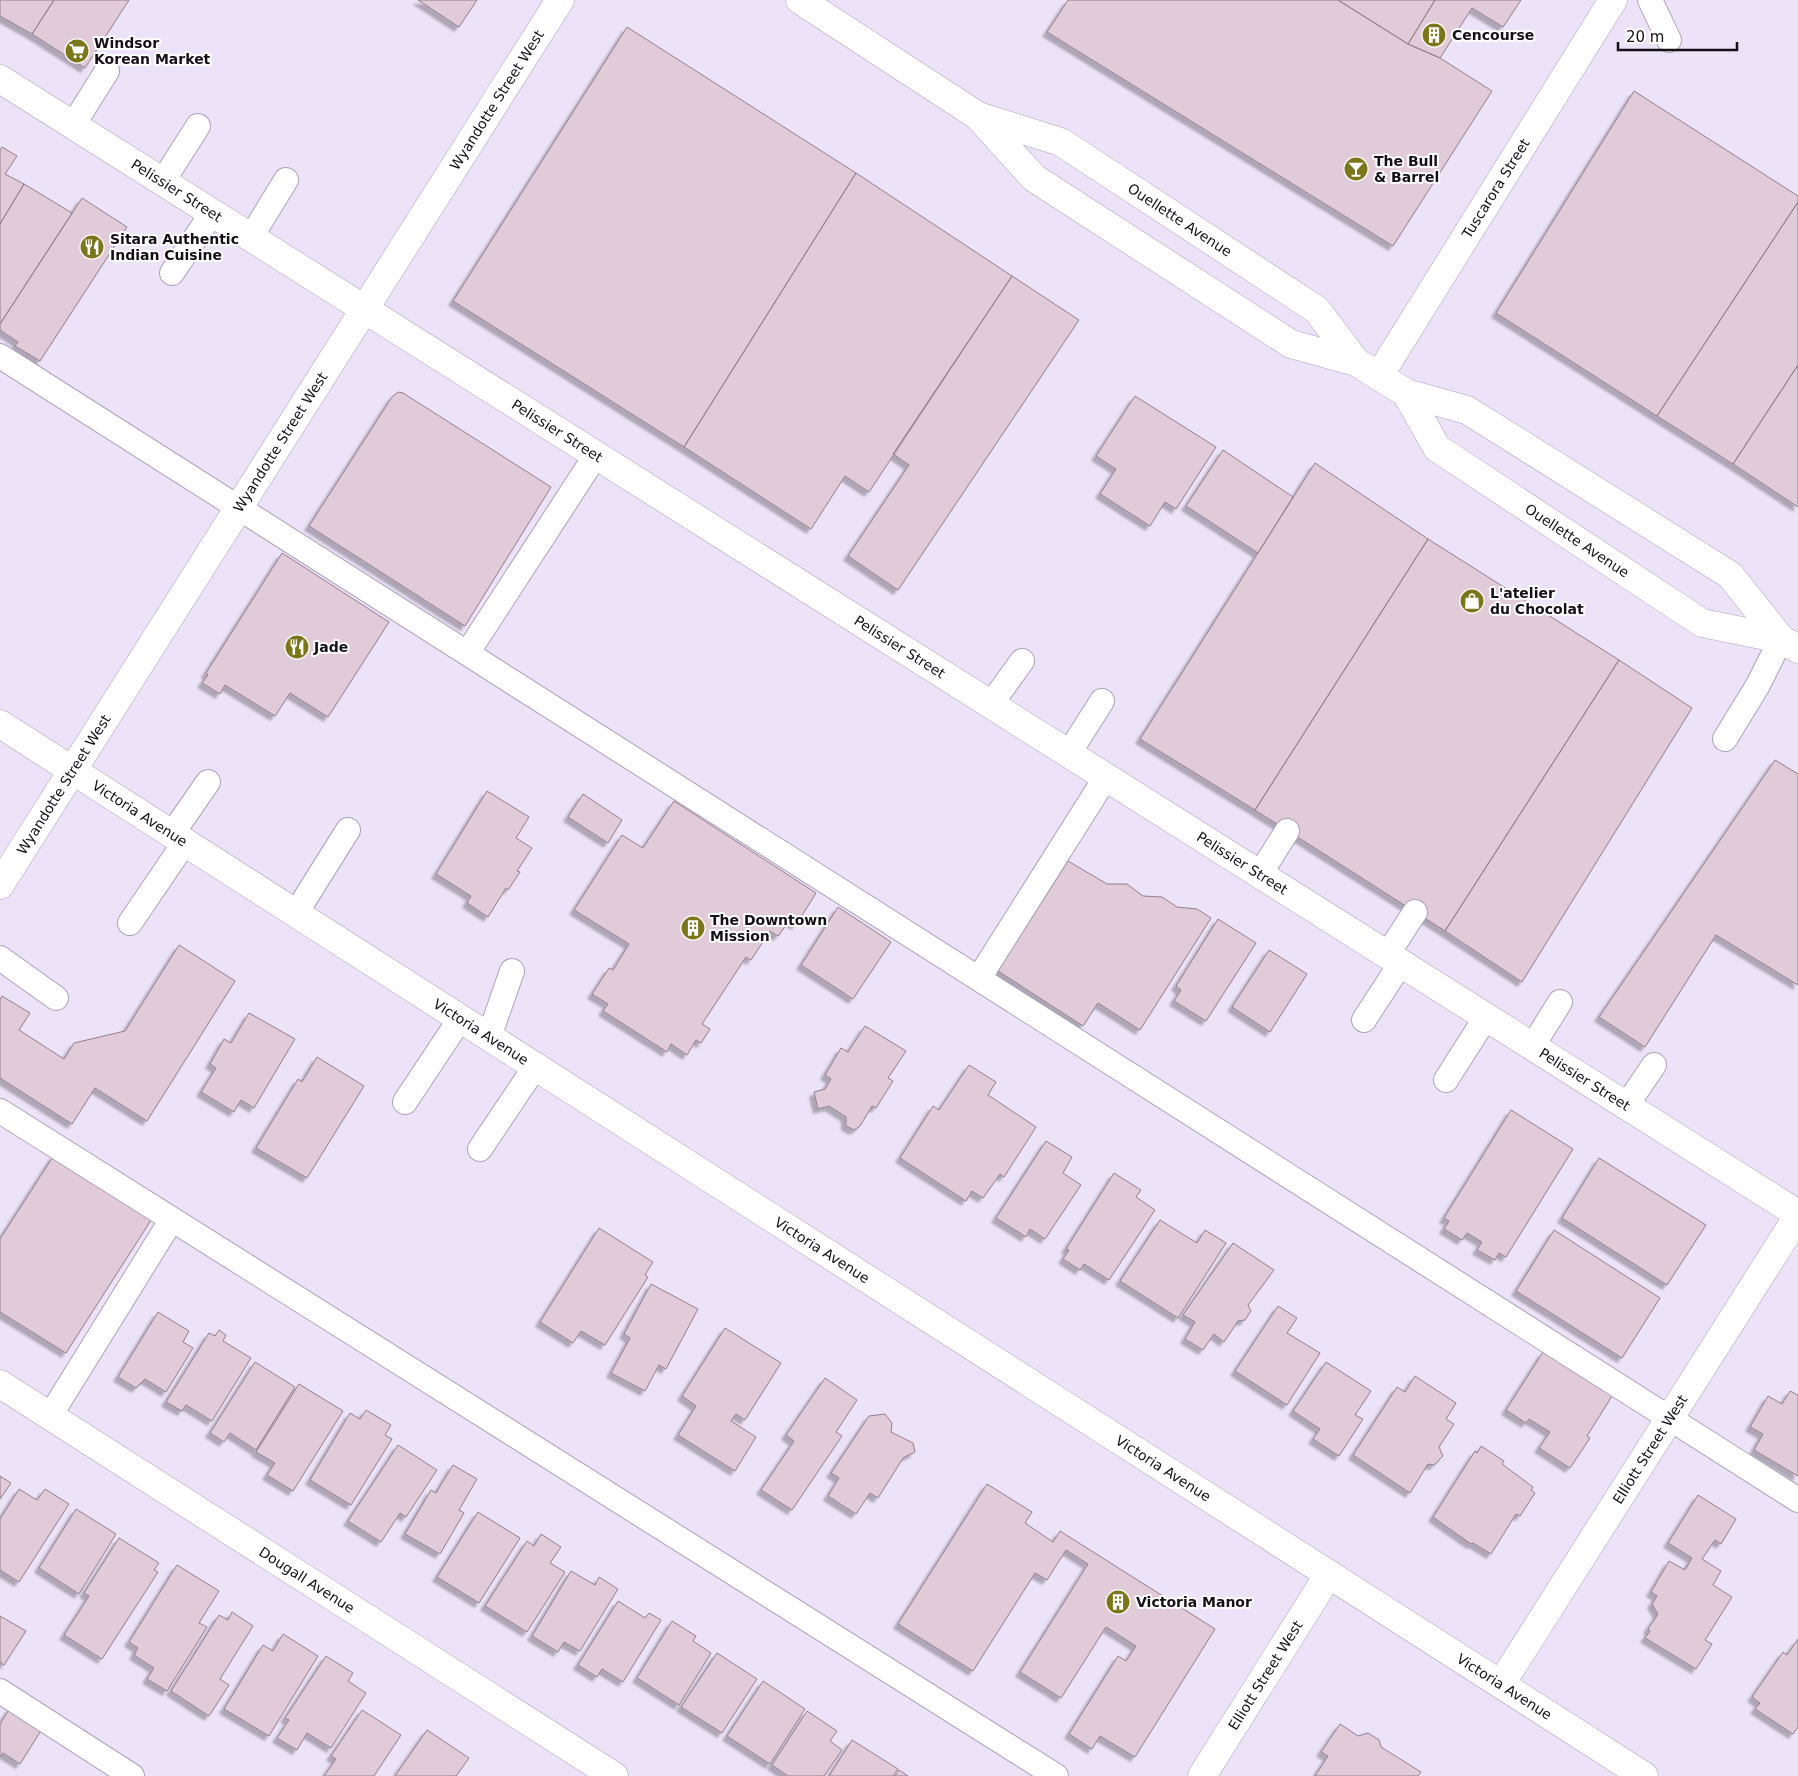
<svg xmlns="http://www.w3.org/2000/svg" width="1798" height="1776" font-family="'DejaVu Sans',sans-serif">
  <defs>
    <filter id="shadow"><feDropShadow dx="-4.5" dy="4.5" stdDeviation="1" flood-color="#0004"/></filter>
  </defs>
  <rect width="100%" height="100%" fill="#ede3f9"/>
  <!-- building -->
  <path fill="#e1cbd9" stroke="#937e8c" filter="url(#shadow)" d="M 0,0 L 54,0 L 32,34 L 0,16 Z
    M 54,0 L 129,0 L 85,68 L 32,34 Z
    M 418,0 L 477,0 L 459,27 Z
    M 1068,0 L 1338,0 L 1408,44 L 1440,58 L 1492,91 L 1393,246 L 1047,32 Z
    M 1338,0 L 1435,0 L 1408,44 Z
    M 1435,0 L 1521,0 L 1503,27 L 1472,8 L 1440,58 L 1408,44 Z
    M 627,27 L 856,173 L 684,447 L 453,301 Z
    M 1634,91 L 1798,196 L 1798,202 L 1657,416 L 1496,313 Z
    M 2,147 L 17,156 L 5,174 L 24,184 L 0,224 L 0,150 Z
    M 856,173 L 1012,276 L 869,492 L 845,476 L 811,529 L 684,447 Z
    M 24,184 L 72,213 L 0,324 L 0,224 Z
    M 82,198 L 127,227 L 40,361 L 15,346 L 18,342 L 0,330 L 0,324 Z
    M 1798,202 L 1798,365 L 1733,464 L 1657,416 Z
    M 1012,276 L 1079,320 L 898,590 L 848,556 L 909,465 L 893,454 Z
    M 1798,365 L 1798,507 L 1733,464 Z
    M 398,392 L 403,393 L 551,487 L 465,626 L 309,526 L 392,397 Z
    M 1135,396 L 1216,447 L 1176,509 L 1165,502 L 1150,526 L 1100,494 L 1116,469 L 1096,456 Z
    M 1223,450 L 1293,497 L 1258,553 L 1186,506 Z
    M 1315,463 L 1428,539 L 1255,810 L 1140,739 Z
    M 1428,539 L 1619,660 L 1445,931 L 1255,810 Z
    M 282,553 L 389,622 L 328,717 L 290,693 L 275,716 L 225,685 L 220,694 L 202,683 L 208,675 L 206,673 Z
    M 1619,660 L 1692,708 L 1522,982 L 1445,931 Z
    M 1775,760 L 1798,774 L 1798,985 L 1716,935 L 1645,1047 L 1599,1017 Z
    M 487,791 L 529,817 L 516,838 L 532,848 L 517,871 L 520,872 L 508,890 L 506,888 L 488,917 L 467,903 L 471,896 L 436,874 Z
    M 583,794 L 622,820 L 608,843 L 568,817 Z
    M 674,801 L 816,893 L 796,925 L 789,921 L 778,936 L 770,931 L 751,960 L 746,957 L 702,1024 L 710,1029 L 701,1043 L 696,1040 L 687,1055 L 671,1044 L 667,1052 L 603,1011 L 608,1004 L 592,994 L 609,968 L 613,970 L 629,944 L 574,910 L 622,835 L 643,848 Z
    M 1068,861 L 1107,884 L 1127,884 L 1143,896 L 1162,897 L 1177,907 L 1197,909 L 1211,918 L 1140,1030 L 1098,1003 L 1083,1026 L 998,971 Z
    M 838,907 L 891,942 L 853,999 L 801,965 Z
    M 1218,919 L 1256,943 L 1206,1021 L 1174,1001 L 1181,990 L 1176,986 Z
    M 179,945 L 235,981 L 147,1121 L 95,1088 L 72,1124 L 0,1078 L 0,1000 L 2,996 L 30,1013 L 19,1030 L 64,1059 L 74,1043 L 125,1031 Z
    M 1269,950 L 1307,974 L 1270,1032 L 1232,1007 Z
    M 249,1013 L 295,1039 L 254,1108 L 241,1100 L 234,1112 L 201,1092 L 216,1068 L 210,1064 L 224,1039 L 231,1043 Z
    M 865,1026 L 906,1051 L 888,1078 L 893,1081 L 876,1108 L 872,1106 L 860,1126 L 854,1130 L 846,1126 L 846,1117 L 829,1106 L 818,1109 L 814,1092 L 825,1089 L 831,1079 L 825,1075 L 841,1048 L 848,1052 Z
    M 317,1057 L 364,1086 L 307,1178 L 256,1148 L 298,1079 L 302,1082 Z
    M 969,1065 L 996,1082 L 988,1095 L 1036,1127 L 1004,1177 L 1000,1174 L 983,1198 L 972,1191 L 966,1201 L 900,1158 L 933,1106 L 939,1110 Z
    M 1511,1110 L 1573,1149 L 1506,1257 L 1499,1253 L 1495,1260 L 1477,1250 L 1482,1242 L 1467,1233 L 1462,1240 L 1444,1229 L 1449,1221 L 1444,1218 Z
    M 1046,1141 L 1072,1157 L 1063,1173 L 1081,1185 L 1045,1239 L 1030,1229 L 1026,1237 L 996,1218 Z
    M 54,1155 L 153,1217 L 66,1353 L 0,1312 L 0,1239 Z
    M 1599,1158 L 1706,1225 L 1667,1285 L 1562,1218 Z
    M 1114,1173 L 1141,1190 L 1136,1197 L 1155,1210 L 1109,1280 L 1084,1264 L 1080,1270 L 1063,1259 L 1069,1250 L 1066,1249 Z
    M 1160,1220 L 1197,1243 L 1205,1230 L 1226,1243 L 1178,1318 L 1120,1281 Z
    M 599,1228 L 653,1262 L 645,1275 L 648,1277 L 605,1345 L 581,1331 L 573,1343 L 540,1322 Z
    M 1554,1230 L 1660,1298 L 1622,1358 L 1516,1291 Z
    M 1233,1243 L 1274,1270 L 1248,1305 L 1251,1311 L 1245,1320 L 1238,1321 L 1224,1342 L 1214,1334 L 1203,1350 L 1185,1339 L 1195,1322 L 1183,1315 Z
    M 651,1284 L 698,1309 L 666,1369 L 659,1365 L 645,1391 L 611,1373 L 630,1338 L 624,1334 Z
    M 1278,1306 L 1297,1318 L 1287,1333 L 1320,1353 L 1287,1405 L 1235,1371 Z
    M 158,1312 L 189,1331 L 183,1342 L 193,1348 L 166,1392 L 145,1379 L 136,1388 L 118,1377 Z
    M 725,1328 L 781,1363 L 745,1420 L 736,1414 L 731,1421 L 756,1437 L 735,1471 L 678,1435 L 696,1406 L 682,1396 Z
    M 219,1330 L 226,1335 L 223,1341 L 251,1358 L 212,1421 L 186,1405 L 182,1411 L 166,1402 L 209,1333 L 215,1336 Z
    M 1543,1352 L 1612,1396 L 1587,1436 L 1590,1438 L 1570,1468 L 1539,1448 L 1550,1432 L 1529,1419 L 1526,1423 L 1506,1410 Z
    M 255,1362 L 295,1387 L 256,1450 L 230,1433 L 224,1442 L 210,1433 Z
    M 1326,1362 L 1371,1391 L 1355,1415 L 1363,1419 L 1339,1456 L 1313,1439 L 1320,1429 L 1293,1411 Z
    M 1415,1376 L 1456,1403 L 1446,1419 L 1454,1424 L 1439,1447 L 1443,1456 L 1434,1465 L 1428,1464 L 1410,1493 L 1353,1455 L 1397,1387 L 1405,1392 Z
    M 825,1378 L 857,1400 L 836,1432 L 842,1436 L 792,1510 L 761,1490 L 794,1441 L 786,1435 Z
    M 299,1384 L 343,1411 L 293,1491 L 267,1475 L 275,1463 L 256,1452 Z
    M 1790,1391 L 1798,1395 L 1798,1476 L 1754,1450 L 1763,1434 L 1750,1427 L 1768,1396 L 1782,1404 Z
    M 366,1410 L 391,1425 L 385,1435 L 392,1439 L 351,1505 L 310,1480 L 350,1413 L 360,1419 Z
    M 885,1414 L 892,1423 L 891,1432 L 913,1443 L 915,1452 L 903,1458 L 878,1498 L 870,1493 L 856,1514 L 828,1496 L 839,1478 L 831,1473 L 869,1416 Z
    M 398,1445 L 437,1470 L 406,1517 L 400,1513 L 381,1542 L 348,1521 Z
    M 1481,1446 L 1504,1461 L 1502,1464 L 1533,1487 L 1531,1490 L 1535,1493 L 1520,1516 L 1516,1514 L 1491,1554 L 1473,1543 L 1471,1544 L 1433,1517 L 1475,1451 L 1477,1453 Z
    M 453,1465 L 477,1479 L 459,1510 L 464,1513 L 440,1554 L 405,1534 L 431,1490 L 436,1493 Z
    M 0,1476 L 11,1483 L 0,1499 Z
    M 987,1484 L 1032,1512 L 1025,1523 L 1053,1542 L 1060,1531 L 1215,1629 L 1135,1757 L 1100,1736 L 1092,1749 L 1069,1734 L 1118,1656 L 1126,1661 L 1136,1646 L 1106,1627 L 1061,1698 L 1020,1672 L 1088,1564 L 1066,1550 L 1047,1580 L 1035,1573 L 973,1671 L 898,1624 Z
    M 19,1489 L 37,1500 L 45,1489 L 69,1504 L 19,1582 L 0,1570 L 0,1519 Z
    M 1698,1495 L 1736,1519 L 1721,1544 L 1715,1540 L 1702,1559 L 1721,1571 L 1713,1585 L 1732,1597 L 1705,1640 L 1712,1644 L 1696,1669 L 1645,1638 L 1650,1631 L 1648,1629 L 1658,1614 L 1652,1604 L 1657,1596 L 1651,1592 L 1669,1561 L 1685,1570 L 1692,1558 L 1668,1543 Z
    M 76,1509 L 116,1534 L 79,1594 L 39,1568 Z
    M 478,1512 L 520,1538 L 479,1603 L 437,1577 Z
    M 541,1534 L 561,1547 L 550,1563 L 565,1572 L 527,1632 L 485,1606 L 527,1541 L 534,1546 Z
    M 119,1538 L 159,1563 L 154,1570 L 158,1572 L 102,1659 L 64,1635 L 89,1596 L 84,1593 Z
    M 177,1565 L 219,1591 L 199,1623 L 207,1627 L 167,1691 L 147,1679 L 154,1668 L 134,1655 L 138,1648 L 129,1642 Z
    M 571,1571 L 595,1585 L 599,1577 L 618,1589 L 580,1651 L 564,1642 L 558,1652 L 532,1636 Z
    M 618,1601 L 645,1618 L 649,1613 L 661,1620 L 623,1682 L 602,1669 L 597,1677 L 578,1665 Z
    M 232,1612 L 253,1626 L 220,1679 L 229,1685 L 209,1716 L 171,1691 L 219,1615 L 228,1620 Z
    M 0,1616 L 26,1631 L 4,1665 L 0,1662 Z
    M 672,1621 L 696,1636 L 693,1641 L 711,1653 L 679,1705 L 637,1678 Z
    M 283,1634 L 318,1656 L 269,1736 L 224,1709 L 263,1645 L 273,1651 Z
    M 1798,1639 L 1798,1727 L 1793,1734 L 1755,1709 L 1760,1703 L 1752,1697 L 1783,1652 L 1787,1655 Z
    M 717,1653 L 757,1679 L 722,1733 L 681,1707 Z
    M 326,1656 L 353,1673 L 348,1681 L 366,1693 L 331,1748 L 307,1733 L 297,1750 L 277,1738 L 289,1720 L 285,1718 Z
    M 763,1681 L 805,1709 L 770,1764 L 727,1736 Z
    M 10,1708 L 42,1729 L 20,1764 L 3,1753 L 0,1757 L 0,1724 Z
    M 362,1710 L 401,1735 L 374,1776 L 324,1776 L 336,1759 L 331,1756 Z
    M 807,1711 L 837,1731 L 830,1741 L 842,1750 L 824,1776 L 788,1776 L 772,1765 Z
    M 1340,1724 L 1358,1736 L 1368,1733 L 1379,1740 L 1381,1747 L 1421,1772 L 1418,1776 L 1315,1776 L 1328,1756 L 1321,1752 Z
    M 427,1730 L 469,1758 L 456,1776 L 395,1776 Z
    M 852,1740 L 898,1769 L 893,1776 L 829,1776 Z
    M 899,1770 L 908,1776 L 895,1776 Z"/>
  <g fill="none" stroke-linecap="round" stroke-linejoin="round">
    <defs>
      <path id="service" d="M 1650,0 L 1669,40
        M 73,125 L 107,71
        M 163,181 L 198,126
        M 251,237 L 286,180
        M 172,273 L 212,213
        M 0,356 L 1798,1500
        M 468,652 L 596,455
        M 991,704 L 1022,661
        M 1725,739 L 1758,685 L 1781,639
        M 1069,753 L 1102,701
        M 172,834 L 208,782
        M 1260,874 L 1287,831
        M 296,913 L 348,830
        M 130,923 L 185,842
        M 1387,955 L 1415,912
        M 0,958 L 56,998
        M 979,978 L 1106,777
        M 1364,1020 L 1401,963
        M 489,1037 L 512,971
        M 1532,1047 L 1560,1002
        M 1446,1080 L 1486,1017
        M 405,1102 L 460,1019
        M 1626,1106 L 1654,1065
        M 0,1111 L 1056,1776
        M 480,1149 L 535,1067
        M 50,1416 L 172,1219
        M 0,1691 L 132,1776"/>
      <g id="minor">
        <path id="s1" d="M 1379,376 L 1613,0"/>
        <path id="s2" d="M 0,1384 L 614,1776"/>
        <path id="s3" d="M 1501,1684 L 1798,1216"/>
        <path id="s4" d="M 1202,1776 L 1329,1574"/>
      </g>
      <g id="tertiary">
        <path id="s5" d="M 0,79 L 1798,1214"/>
        <path id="s6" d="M 0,724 L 1644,1776"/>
      </g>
      <g id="secondary">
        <path id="s7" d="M 0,885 L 560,0"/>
      </g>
      <g id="primary">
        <path d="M 800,0 L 978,116 L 1034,178 L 1291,344 L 1356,362 L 1406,393 L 1467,410 L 1730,575 L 1781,639 L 1798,649"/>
        <path id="s8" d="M 978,116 L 1061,142 L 1317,310 L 1356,362"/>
        <path id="s9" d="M 1406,393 L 1437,448 L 1702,623 L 1781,639"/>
      </g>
    </defs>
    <!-- service casing -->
    <use href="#service" stroke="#aba2b7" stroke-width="26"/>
    <!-- minor casing -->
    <use href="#minor" stroke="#aba2b7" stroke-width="29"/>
    <!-- tertiary casing -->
    <use href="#tertiary" stroke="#aba2b7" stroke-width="29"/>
    <!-- secondary casing -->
    <use href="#secondary" stroke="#aba2b7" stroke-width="29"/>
    <!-- primary casing -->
    <use href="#primary" stroke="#aba2b7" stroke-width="29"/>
    <!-- service -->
    <use href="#service" stroke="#fff" stroke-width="24"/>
    <!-- minor -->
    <use href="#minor" stroke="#fff" stroke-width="28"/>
    <!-- tertiary -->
    <use href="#tertiary" stroke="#fff" stroke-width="28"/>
    <!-- secondary -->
    <use href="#secondary" stroke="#fff" stroke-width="28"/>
    <!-- primary -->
    <use href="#primary" stroke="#fff" stroke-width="28"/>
  </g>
  <!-- icons -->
  <defs>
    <symbol id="building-disc" viewBox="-11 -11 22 22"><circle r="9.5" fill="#7c761b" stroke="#fff"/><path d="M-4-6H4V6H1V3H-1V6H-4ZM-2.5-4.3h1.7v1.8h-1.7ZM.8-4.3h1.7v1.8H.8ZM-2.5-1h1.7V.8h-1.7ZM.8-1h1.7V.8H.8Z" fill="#fff"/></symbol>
    <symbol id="supermarket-disc" viewBox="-11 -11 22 22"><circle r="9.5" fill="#7c761b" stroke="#fff"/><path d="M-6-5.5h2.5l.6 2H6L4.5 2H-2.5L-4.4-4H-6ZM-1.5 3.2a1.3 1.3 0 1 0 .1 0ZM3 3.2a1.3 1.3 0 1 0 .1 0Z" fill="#fff"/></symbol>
    <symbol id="bar-disc" viewBox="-11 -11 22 22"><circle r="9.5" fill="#7c761b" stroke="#fff"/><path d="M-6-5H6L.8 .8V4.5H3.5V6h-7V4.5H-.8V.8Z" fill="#fff"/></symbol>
    <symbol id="restaurant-disc" viewBox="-11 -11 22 22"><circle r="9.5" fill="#7c761b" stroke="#fff"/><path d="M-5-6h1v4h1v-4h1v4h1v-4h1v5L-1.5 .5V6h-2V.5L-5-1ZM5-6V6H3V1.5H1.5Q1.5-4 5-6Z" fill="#fff"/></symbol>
    <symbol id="shop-disc" viewBox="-11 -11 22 22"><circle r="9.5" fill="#7c761b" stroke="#fff"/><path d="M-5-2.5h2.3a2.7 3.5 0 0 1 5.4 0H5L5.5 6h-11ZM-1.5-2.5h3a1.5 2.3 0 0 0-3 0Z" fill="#fff"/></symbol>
  </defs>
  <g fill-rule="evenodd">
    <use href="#building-disc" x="1420" y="21" width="28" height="28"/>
    <use href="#supermarket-disc" x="63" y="37" width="28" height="28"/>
    <use href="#bar-disc" x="1342" y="155" width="28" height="28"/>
    <use href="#restaurant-disc" x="78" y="233" width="28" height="28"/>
    <use href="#shop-disc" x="1458" y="587" width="28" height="28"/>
    <use href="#restaurant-disc" x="283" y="633" width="28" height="28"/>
    <use href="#building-disc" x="679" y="914" width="28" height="28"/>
    <use href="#building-disc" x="1104" y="1588" width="28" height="28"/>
  </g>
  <g text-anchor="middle" stroke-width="4" stroke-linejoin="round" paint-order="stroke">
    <!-- poi labels -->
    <g font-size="14" font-weight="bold" fill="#130f17" stroke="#fff" text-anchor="start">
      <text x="1452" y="40">Cencourse</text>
      <text x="94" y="48">Windsor<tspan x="94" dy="16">Korean Market</tspan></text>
      <text x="1374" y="166">The Bull<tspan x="1374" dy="16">&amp; Barrel</tspan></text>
      <text x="110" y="244">Sitara Authentic<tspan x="110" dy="16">Indian Cuisine</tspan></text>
      <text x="1490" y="598">L'atelier<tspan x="1490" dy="16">du Chocolat</tspan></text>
      <text x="314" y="652">Jade</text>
      <text x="710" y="925">The Downtown<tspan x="710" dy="16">Mission</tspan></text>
      <text x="1136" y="1607">Victoria Manor</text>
    </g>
    <!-- street labels -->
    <g font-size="14" fill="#130f17" stroke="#fff">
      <text dy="5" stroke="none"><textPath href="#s7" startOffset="929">Wyandotte Street West</textPath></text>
      <text dy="5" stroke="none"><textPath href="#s1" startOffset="221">Tuscarora Street</textPath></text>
      <text dy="5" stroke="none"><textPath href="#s5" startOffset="209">Pelissier Street</textPath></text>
      <text dy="5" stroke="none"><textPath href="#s8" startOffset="229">Ouellette Avenue</textPath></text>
      <text dy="5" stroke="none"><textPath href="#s5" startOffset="659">Pelissier Street</textPath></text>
      <text dy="5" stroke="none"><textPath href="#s7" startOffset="524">Wyandotte Street West</textPath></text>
      <text dy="5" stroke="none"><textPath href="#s9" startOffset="231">Ouellette Avenue</textPath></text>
      <text dy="5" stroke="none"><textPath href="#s5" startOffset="1064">Pelissier Street</textPath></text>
      <text dy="5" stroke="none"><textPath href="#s7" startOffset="119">Wyandotte Street West</textPath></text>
      <text dy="5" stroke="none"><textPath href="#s6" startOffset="166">Victoria Avenue</textPath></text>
      <text dy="5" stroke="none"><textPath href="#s5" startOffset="1469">Pelissier Street</textPath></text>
      <text dy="5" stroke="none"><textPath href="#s6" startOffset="571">Victoria Avenue</textPath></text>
      <text dy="5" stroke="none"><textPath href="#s5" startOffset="1874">Pelissier Street</textPath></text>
      <text dy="5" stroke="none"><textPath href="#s6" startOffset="976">Victoria Avenue</textPath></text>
      <text dy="5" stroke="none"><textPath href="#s3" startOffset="278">Elliott Street West</textPath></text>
      <text dy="5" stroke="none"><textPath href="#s6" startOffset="1381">Victoria Avenue</textPath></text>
      <text dy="5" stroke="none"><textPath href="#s2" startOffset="364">Dougall Avenue</textPath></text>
      <text dy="5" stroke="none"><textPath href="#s4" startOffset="119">Elliott Street West</textPath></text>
      <text dy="5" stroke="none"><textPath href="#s6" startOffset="1786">Victoria Avenue</textPath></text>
    </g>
  </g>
  <!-- scale -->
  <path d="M1618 42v8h119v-8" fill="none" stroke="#130f17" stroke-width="2.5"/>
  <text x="1626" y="42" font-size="15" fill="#130f17" stroke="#ffffff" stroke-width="4" paint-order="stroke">20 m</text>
</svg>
